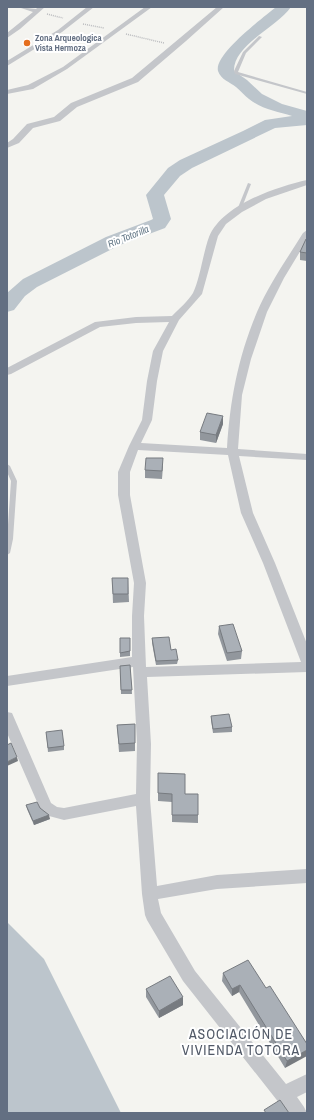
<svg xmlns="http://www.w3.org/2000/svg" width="314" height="1120" font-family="'Archivo Narrow',sans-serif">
  <rect width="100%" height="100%" fill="#f4f4f0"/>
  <polygon fill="#bcc5cc" points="7,922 44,959 121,1113 7,1113"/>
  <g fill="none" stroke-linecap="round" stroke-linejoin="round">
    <path fill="#bcc5cc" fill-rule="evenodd" d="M276 7H291C277 27 233 45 234 71L247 80 262 94 282 104 307 111V125L275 128 192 168 180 176 164 195 171 219 165 228 120 245 37 287 25 296 14 310 7 312V293L23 279 106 237 151 220 153 219 146 195 168 168 180 160 243 131 265 120 292 116C278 112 261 109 249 99 245 96 241 91 236 87 230 82 221 80 218 71 214 54 263 18 276 7Z"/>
    <g stroke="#bbbcbf" stroke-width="1.5" stroke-dasharray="1 1" stroke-linecap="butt">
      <polyline points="47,14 63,18"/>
      <polyline points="83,24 104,28"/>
      <polyline points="126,34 164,43"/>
    </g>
    <g fill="#c4c6ca" fill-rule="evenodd">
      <polygon points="259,36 262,37 246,53 238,72 307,92 307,94 235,74 234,71 243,52"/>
      <polygon points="248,183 251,184 241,210 238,211 237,210"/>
      <polygon points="7,464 10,466 17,481 13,539 10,553 7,555 7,539 11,481 7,472"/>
    </g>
    <g fill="#c4c6ca" fill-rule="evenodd">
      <polygon points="18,7 36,9 38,7 45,7 20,29 7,38 7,33 33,12"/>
      <polygon points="87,7 94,7 62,32 7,66 7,61 58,30"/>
      <polygon points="145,7 152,7 67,69 33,89 7,94 7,90 28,85 63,67"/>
      <polygon points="217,7 224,7 186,41 138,82 77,107 60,121 33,128 19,143 7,148 7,143 13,139 27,124 54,117 71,103 132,78"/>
      <path d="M307 180V185L266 199 242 212 226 224 218 236 202 294 179 320 163 351 157 381 152 420 141 443 227 448C230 400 238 357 257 312 269 284 287 259 303 233L307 230V240L284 278 267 312 251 359 242 395 238 449 307 454V460L239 456 253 513 275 563 307 644V672L147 677 151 744 150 799 157 886 217 875 307 869V883L217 889 158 899 161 913 195 971 286 1084 307 1074V1092L297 1097 304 1107 307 1113H287L183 981 147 920 145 915 142 894 136 806 64 820 49 816 41 811 7 733V712L12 713 51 803 57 807 64 808 136 794 137 744 133 667 7 686V676L132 657V616L134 583 118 495V472L129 446 142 420 147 381 153 351 169 322 136 323 100 327 11 374 7 375V368L95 322 136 317 172 316C179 309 188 301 193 293 200 279 203 253 209 237 222 205 276 187 307 180ZM138 450 228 455 241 513 263 563 301 662 146 667 144 616 146 583 130 495V472Z"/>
    </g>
  </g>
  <g fill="#92979d">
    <polygon points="307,239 307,261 300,260 300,252"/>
    <polygon points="223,416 223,424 216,443 200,440 200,432"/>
    <polygon points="163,466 162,479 145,478 145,470"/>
    <polygon points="112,578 128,578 129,602 113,603"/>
    <polygon points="219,626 242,651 241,659 227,661 218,634"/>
    <polygon points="120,638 130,638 130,656 120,657"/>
    <polygon points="152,638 171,650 178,660 177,664 156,665 152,643"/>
    <polygon points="130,665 132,694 121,694 120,666"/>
    <polygon points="211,716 232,727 232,732 213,733 211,720"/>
    <polygon points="135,724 135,751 119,752 117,725"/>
    <polygon points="46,732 64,746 64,750 48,752"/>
    <polygon points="158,773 185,794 198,815 198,823 172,822 172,802 158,801"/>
    <polygon points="26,805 40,808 50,819 34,825 27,809"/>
    <polygon points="223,973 266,988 307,1044 285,1068 239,992 232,996 222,981"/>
    <polygon points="146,989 183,1005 159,1018 146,997"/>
  </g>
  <g fill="#777b80">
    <polygon points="223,416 223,424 216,443 216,435"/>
    <polygon points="17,757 18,761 7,766 7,762"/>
    <polygon points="49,815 50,819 34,825 33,821"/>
    <polygon points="240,985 239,992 232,996 232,989"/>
    <polygon points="183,997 183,1005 159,1018 159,1011"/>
    <polygon points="307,1050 307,1056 285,1068 287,1061"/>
  </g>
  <g fill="#aab0b7" stroke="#777b80">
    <polygon points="306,239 307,239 307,253 300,252"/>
    <polygon points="207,413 223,416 216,435 200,432"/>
    <polygon points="146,458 163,458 162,471 145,470"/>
    <polygon points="112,578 128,578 128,594 113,594"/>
    <polygon points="233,624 242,651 227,653 219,626"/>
    <polygon points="169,637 171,650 176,649 178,660 156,661 152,638"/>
    <polygon points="120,638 130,638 130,651 120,653"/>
    <polygon points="130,665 132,690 121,690 120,666"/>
    <polygon points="229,714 232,727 213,729 211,716"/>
    <polygon points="135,724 135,743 119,744 117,725"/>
    <polygon points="62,730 64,746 48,748 46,732"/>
    <polygon points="11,743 17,757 7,762 7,745"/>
    <polygon points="158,773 185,774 185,794 198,794 198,815 172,815 172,794 158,793"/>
    <polygon points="37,802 40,808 49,815 33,821 26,805"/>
    <polygon points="248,960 266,988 270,986 307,1044 307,1050 287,1061 240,985 232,989 223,973"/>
    <polygon points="170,976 183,997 159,1011 146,989"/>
    <polygon points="280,1100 289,1113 266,1113 264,1110"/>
  </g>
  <circle fill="#e56f1f" stroke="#fff" stroke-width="1.5" cx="27" cy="43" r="4"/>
  <g text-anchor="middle" stroke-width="4" stroke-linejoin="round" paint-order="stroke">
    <g font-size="9" font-weight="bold" fill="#636f82" stroke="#fff" text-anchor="start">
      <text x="35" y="41">Zona Arqueologica<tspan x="35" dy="10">Vista Hermoza</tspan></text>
    </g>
    <g font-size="10" font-style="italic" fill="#637786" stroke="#fff">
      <text transform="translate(128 236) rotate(-22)" y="4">Rio Totorilla</text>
    </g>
    <g font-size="14" letter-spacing="1" fill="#515967" stroke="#fff">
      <text x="241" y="1039">ASOCIACIÓN DE<tspan x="241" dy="16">VIVIENDA TOTORA</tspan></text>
    </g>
  </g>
  <rect width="314" height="1120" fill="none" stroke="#636f82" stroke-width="16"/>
</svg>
